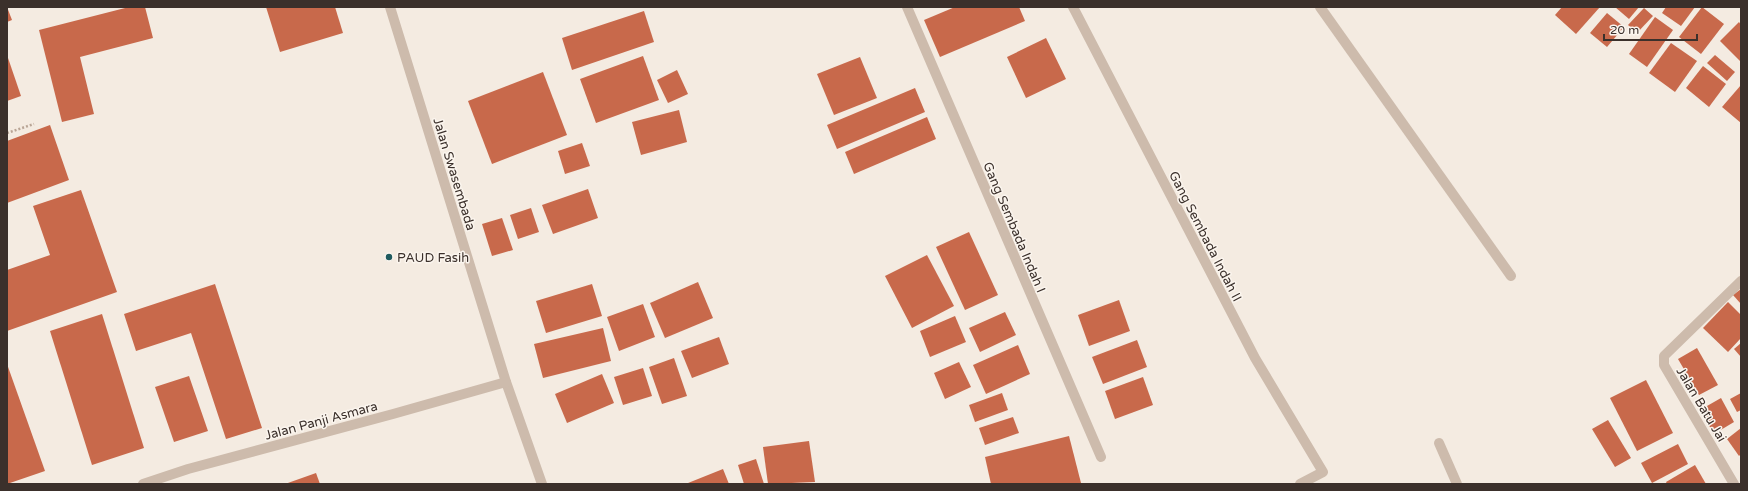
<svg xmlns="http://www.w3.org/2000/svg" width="1748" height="491" font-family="'Varela Round',sans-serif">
  <rect width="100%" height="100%" fill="#f4ebe1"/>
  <g fill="#c8694b">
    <polygon points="7,7 12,20 7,22"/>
    <polygon points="129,7 145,7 153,38 80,57 94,114 62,122 39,30"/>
    <polygon points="266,7 335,7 343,33 280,52"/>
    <polygon points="955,7 1019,7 1025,21 940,57 924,20"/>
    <polygon points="1562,7 1600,7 1576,34 1555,15"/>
    <polygon points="1615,7 1639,7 1629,19"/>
    <polygon points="1666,7 1695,7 1681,26 1662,13"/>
    <polygon points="1702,7 1724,24 1701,54 1679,37"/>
    <polygon points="1644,8 1653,16 1637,33 1628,25"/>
    <polygon points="644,11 654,42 572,70 562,38"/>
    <polygon points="1607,13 1624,27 1607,47 1590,33"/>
    <polygon points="1655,17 1673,30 1647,67 1629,54"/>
    <polygon points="1739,22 1741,25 1741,62 1720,41"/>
    <polygon points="1046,38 1066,79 1026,98 1007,57"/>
    <polygon points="1671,43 1697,61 1675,92 1649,73"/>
    <polygon points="7,55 21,96 7,101"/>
    <polygon points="1715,55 1735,72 1727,81 1707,63"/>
    <polygon points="643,56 659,100 596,123 580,79"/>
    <polygon points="860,57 877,98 834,115 817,74"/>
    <polygon points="1703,66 1726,84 1709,107 1686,88"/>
    <polygon points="677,70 688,94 668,103 657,80"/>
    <polygon points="543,72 567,135 492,164 468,101"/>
    <polygon points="1741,85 1741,123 1722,107"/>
    <polygon points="915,88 925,112 837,149 827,125"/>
    <polygon points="679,110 687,142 641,155 632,122"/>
    <polygon points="927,117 936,139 854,174 845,152"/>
    <polygon points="50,125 69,180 7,203 7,141"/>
    <polygon points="582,143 590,166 565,174 558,151"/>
    <polygon points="588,189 598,218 553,234 542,205"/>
    <polygon points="81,190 117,292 7,331 7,270 50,255 33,206"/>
    <polygon points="531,208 539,232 518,239 510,215"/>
    <polygon points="502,218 513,250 492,256 482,224"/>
    <polygon points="969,232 998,295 965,310 936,247"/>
    <polygon points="927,255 954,306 912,328 885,276"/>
    <polygon points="698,282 713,318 665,338 650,303"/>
    <polygon points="215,284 262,428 226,439 191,333 136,351 124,314"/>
    <polygon points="592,284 602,316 546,333 536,301"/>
    <polygon points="1741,289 1741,304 1733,295"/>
    <polygon points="1119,300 1130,331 1089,346 1078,315"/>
    <polygon points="1728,302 1741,315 1741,338 1728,352 1703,328"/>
    <polygon points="643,304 655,337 619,351 607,317"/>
    <polygon points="1005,312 1016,335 980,352 969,328"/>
    <polygon points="102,314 144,448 92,465 50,331"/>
    <polygon points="955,316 966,342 930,357 920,331"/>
    <polygon points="603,328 611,361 543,378 534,344"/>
    <polygon points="719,337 729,364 692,378 681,351"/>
    <polygon points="1137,340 1147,367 1103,384 1092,357"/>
    <polygon points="1741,343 1741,357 1734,349"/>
    <polygon points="1018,345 1030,374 986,394 973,365"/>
    <polygon points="1697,348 1718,385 1699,395 1678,359"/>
    <polygon points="674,358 687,396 662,404 649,367"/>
    <polygon points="959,362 971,387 945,399 934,373"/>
    <polygon points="7,364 45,471 7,484"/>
    <polygon points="643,368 652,396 623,405 614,377"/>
    <polygon points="602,374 614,403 567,423 555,394"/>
    <polygon points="189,376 208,431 174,442 155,387"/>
    <polygon points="1143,377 1153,405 1115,419 1105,391"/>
    <polygon points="1646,380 1673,433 1637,451 1610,398"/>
    <polygon points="1002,393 1008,410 975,422 969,405"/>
    <polygon points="1741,393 1741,410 1737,412 1730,399"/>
    <polygon points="1721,398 1734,422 1714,434 1700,410"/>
    <polygon points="1013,417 1019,433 985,445 979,428"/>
    <polygon points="1608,420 1631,458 1615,467 1592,429"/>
    <polygon points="1741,428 1741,454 1739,456 1727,439"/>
    <polygon points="1069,436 1081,483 991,484 985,457"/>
    <polygon points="809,441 815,482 768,484 763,447"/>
    <polygon points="1678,444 1688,464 1652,483 1641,463"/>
    <polygon points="756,459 764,484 744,484 738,465"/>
    <polygon points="1695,465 1706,484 1667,484 1666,482"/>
    <polygon points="723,469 729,484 689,484 688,483"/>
    <polygon points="316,473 320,484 285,484"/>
  </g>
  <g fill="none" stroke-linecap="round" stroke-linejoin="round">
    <polyline stroke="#b9a596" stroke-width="2.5" stroke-dasharray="2 2" stroke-linecap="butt" points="7,133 34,124"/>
    <g stroke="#cdbbac" stroke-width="10">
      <polyline points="390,7 506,382 542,484"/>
      <polyline points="907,7 1101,457"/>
      <polyline points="1073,7 1255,358 1323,472 1300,484"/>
      <polyline points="1320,7 1511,276"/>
      <polyline points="1439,443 1457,484"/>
      <polyline points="143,484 188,469 393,414 506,382"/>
      <polyline points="1734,484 1664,365 1664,356 1741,281"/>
    </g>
  </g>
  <circle fill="#1f5a5e" stroke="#fbf5ee" stroke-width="1.5" cx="389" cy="257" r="4"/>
  <g text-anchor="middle" stroke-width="3" stroke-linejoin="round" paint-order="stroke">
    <g font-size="13" fill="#3b302b" stroke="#fbf5ee">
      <text transform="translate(455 174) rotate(73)" y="5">Jalan Swasembada</text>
      <text transform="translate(1015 227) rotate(67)" y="5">Gang Sembada Indah I</text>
      <text transform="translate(1206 236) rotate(63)" y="5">Gang Sembada Indah II</text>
      <text transform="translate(1702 404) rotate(59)" y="5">Jalan Batu Jai</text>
      <text transform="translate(321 420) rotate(-15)" y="5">Jalan Panji Asmara</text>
    </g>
    <g font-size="13" fill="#3b302b" stroke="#fbf5ee" text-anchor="start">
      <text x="397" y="262">PAUD Fasih</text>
    </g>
  </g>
  <rect width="1748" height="491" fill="none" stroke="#3b302b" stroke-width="16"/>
  <path d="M1604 34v6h93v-6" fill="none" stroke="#3b302b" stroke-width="2"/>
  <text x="1610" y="34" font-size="12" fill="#3b302b" stroke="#fbf5ee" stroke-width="3" paint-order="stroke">20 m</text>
</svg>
